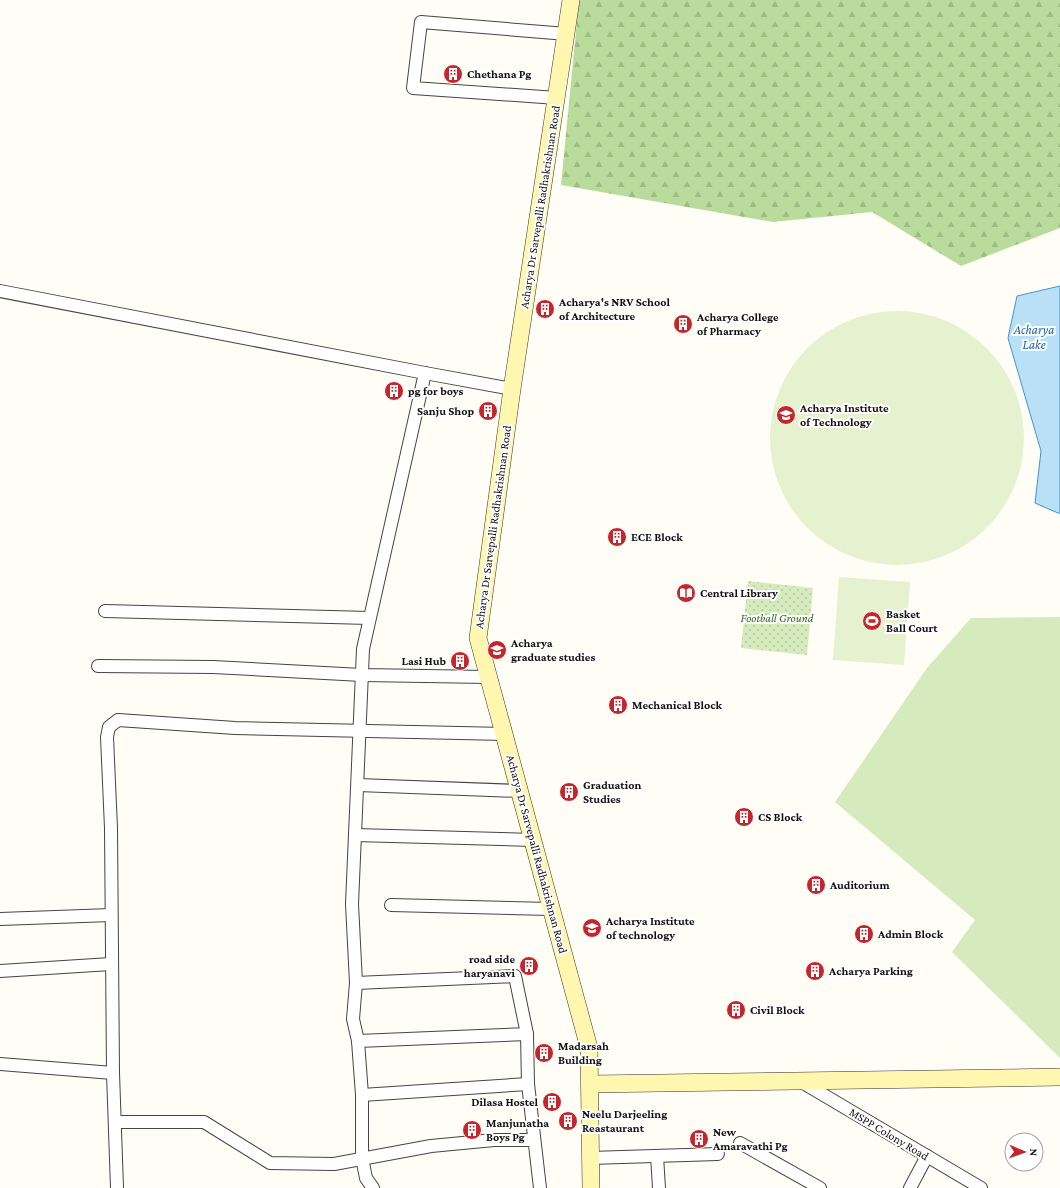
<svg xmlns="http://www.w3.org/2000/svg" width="1060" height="1188" font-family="'Crimson Pro',serif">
  <defs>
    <pattern id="forest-firs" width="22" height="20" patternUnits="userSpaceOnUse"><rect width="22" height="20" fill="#b9dc9c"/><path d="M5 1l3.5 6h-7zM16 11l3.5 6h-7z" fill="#9ebc85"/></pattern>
    <pattern id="park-dots" width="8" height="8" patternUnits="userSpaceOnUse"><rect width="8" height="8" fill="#d5ebbd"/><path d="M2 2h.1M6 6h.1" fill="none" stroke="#b6c8a1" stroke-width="1.8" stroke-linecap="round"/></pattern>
  </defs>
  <rect width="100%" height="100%" fill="#fffdf5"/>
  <polygon fill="#d5ebbd" points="1060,617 1060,1058 952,952 975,920 835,802 927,668 971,618"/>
  <polygon fill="url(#forest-firs)" points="579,0 1060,0 1060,228 961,266 872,212 773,222 561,185"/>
  <polygon fill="url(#park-dots)" points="748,581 813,588 807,655 741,648"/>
  <g fill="#e6f2cf">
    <circle cx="897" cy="438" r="127"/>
    <polygon points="839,577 910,582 904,665 833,660"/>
  </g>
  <polygon fill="#b9e0f7" stroke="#3f96cf" points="1060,286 1060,513 1058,513 1035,503 1041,451 1008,338 1017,296"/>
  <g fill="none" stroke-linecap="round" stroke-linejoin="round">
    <defs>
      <g id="street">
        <polyline points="557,98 413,88 421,22 567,34"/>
        <polyline points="0,291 425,373 512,389"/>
        <polyline points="105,611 369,618"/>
        <polyline points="98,666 213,667 362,675 488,677"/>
        <polyline points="358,785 520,791"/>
        <polyline points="355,835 533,840"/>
        <polyline points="391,905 551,909"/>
        <polyline points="0,919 111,915"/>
        <polyline points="0,971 111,964"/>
        <polyline points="356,983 353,1019 358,1041 362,1095 362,1158 366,1178 373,1188"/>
        <polyline points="527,1034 528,1084 540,1188"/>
        <polyline points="358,1041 527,1034 515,976 356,983 352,904 363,649 425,373"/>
        <polyline points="0,1064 113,1073"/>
        <polyline points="800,1081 981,1188"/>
        <polyline points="362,1095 528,1084"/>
        <polyline points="115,1122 204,1122 270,1163 334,1164 431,1146 494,1140 534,1140"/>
        <polyline points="740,1143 820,1188"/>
        <polyline points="657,1156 659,1188"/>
        <polyline points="590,1158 718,1154"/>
        <polyline points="117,1188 113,1073 111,828 107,737 109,727 118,720 235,728 505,734"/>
        <polyline points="910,1188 927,1156"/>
      </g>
      <g id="secondary">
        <polyline points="571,0 512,389 478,638 589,1048 591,1188"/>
        <polyline points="591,1084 1060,1077"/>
      </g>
    </defs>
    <use href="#street" stroke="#444" stroke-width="14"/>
    <use href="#secondary" stroke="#333" stroke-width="18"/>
    <use href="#street" stroke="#fff" stroke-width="12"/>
    <use href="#secondary" stroke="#fff6b0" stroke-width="17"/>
  </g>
  <defs>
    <symbol id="building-disc" viewBox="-11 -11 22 22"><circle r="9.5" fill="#c4262e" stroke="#fff"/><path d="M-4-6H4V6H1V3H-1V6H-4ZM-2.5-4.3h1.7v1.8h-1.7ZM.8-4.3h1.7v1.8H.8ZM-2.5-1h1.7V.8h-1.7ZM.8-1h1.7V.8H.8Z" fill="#fff"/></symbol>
    <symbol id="university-disc" viewBox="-11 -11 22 22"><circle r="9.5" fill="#c4262e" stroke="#fff"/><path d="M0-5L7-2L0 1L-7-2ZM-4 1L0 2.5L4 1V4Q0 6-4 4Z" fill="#fff"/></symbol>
    <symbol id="library-disc" viewBox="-11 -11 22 22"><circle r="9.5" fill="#c4262e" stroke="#fff"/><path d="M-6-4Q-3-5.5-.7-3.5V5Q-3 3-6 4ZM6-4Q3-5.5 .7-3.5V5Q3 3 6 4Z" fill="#fff"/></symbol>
    <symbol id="stadium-disc" viewBox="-11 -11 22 22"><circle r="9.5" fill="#c4262e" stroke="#fff"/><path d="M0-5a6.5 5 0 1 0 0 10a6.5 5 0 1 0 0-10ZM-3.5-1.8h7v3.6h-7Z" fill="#fff"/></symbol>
  </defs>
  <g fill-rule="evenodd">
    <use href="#building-disc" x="442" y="63" width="22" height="22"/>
    <use href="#building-disc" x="534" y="298" width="22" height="22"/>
    <use href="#building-disc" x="672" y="313" width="22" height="22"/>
    <use href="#building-disc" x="383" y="380" width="22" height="22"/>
    <use href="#building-disc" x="477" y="400" width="22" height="22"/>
    <use href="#university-disc" x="775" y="404" width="22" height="22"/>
    <use href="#building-disc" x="606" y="526" width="22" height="22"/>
    <use href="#library-disc" x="675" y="582" width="22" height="22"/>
    <use href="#stadium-disc" x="861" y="610" width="22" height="22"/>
    <use href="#university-disc" x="486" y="639" width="22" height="22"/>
    <use href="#building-disc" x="449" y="650" width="22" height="22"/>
    <use href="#building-disc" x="607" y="694" width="22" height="22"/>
    <use href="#building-disc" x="558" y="781" width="22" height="22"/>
    <use href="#building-disc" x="733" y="806" width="22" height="22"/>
    <use href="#building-disc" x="805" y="874" width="22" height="22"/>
    <use href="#university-disc" x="581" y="917" width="22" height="22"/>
    <use href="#building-disc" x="853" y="923" width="22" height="22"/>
    <use href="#building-disc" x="518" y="955" width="22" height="22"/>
    <use href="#building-disc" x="804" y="960" width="22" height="22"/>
    <use href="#building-disc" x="725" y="999" width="22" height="22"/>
    <use href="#building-disc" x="533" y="1042" width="22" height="22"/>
    <use href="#building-disc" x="541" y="1091" width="22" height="22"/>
    <use href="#building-disc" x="557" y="1110" width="22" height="22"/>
    <use href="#building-disc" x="461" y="1119" width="22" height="22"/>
    <use href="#building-disc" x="688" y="1128" width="22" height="22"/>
  </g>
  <g text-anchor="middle" stroke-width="4" stroke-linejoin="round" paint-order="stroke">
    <g font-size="12" font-weight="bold" fill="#111" stroke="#fff" text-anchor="start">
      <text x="467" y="78">Chethana Pg</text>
      <text x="559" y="306">Acharya's NRV School<tspan x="559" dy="14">of Architecture</tspan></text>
      <text x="697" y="321">Acharya College<tspan x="697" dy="14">of Pharmacy</tspan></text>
      <text x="408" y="395">pg for boys</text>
      <text x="800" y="412">Acharya Institute<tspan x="800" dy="14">of Technology</tspan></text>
      <text x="474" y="415" text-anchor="end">Sanju Shop</text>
      <text x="631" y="541">ECE Block</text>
      <text x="700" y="597">Central Library</text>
      <text x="886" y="618">Basket<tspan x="886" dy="14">Ball Court</tspan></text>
      <text x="511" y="647">Acharya<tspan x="511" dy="14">graduate studies</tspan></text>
      <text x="446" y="665" text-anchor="end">Lasi Hub</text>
      <text x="632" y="709">Mechanical Block</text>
      <text x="583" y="789">Graduation<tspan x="583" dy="14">Studies</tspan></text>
      <text x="758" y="821">CS Block</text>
      <text x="830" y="889">Auditorium</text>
      <text x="606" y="925">Acharya Institute<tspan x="606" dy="14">of technology</tspan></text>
      <text x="878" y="938">Admin Block</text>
      <text x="515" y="963" text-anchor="end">road side<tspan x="515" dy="14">haryanavi</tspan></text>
      <text x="829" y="975">Acharya Parking</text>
      <text x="750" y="1014">Civil Block</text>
      <text x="558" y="1050">Madarsah<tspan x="558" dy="14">Building</tspan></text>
      <text x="538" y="1106" text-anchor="end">Dilasa Hostel</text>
      <text x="582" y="1118">Neelu Darjeeling<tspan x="582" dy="14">Reastaurant</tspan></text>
      <text x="486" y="1127">Manjunatha<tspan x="486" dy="14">Boys Pg</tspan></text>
      <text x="713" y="1136">New<tspan x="713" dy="14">Amaravathi Pg</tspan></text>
    </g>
    <g font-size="12" fill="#111" stroke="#fff">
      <text transform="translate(540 207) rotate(-81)" y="4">Acharya Dr Sarvepalli Radhakrishnan Road</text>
      <text transform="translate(493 527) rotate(-82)" y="4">Acharya Dr Sarvepalli Radhakrishnan Road</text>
      <text transform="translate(537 854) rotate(75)" y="4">Acharya Dr Sarvepalli Radhakrishnan Road</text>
      <text transform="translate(889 1134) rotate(31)" y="4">MSPP Colony Road</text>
    </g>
    <g font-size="12" font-style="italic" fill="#2f6b1f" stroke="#fff">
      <text x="777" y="622">Football Ground</text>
    </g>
    <g font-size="13" font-style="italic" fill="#1768a6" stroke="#fff">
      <text x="1034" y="334">Acharya<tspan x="1034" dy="15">Lake</tspan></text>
    </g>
  </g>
  <g transform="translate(1024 1152) rotate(92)"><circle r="19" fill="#ffffff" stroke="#a0a0a0"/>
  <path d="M0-3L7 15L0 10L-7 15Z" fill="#c4262e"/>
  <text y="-6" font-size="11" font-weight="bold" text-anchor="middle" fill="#111111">N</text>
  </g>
</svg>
